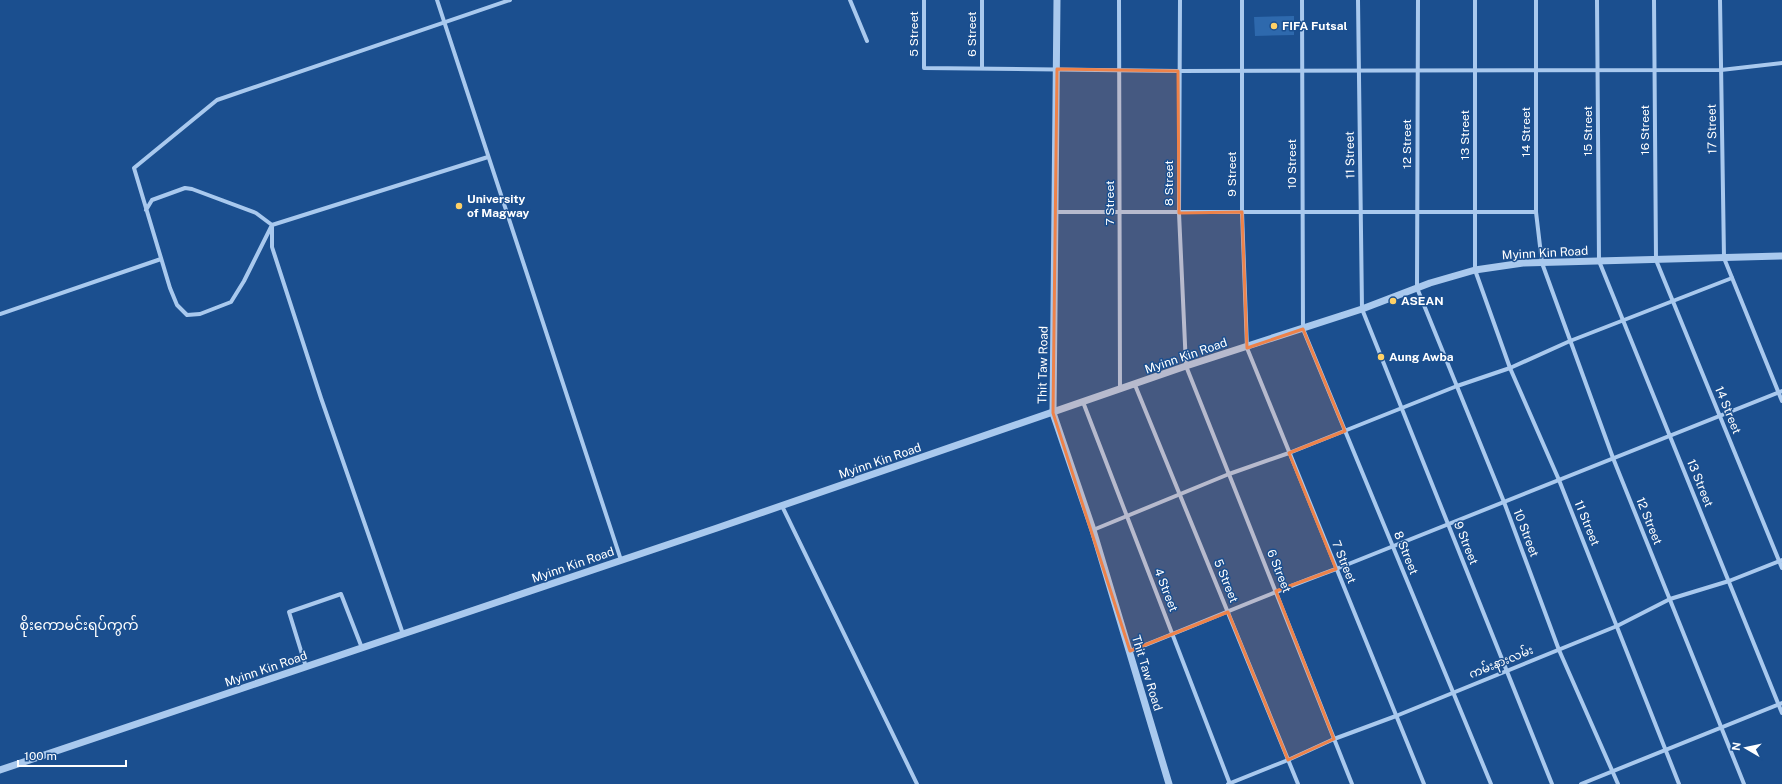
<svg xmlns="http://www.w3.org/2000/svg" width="1782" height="784" font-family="'Public Sans','Noto Sans Myanmar',sans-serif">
  <rect width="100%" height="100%" fill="#1b4f8f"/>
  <polygon fill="#2e69ad" points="1294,16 1294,35 1255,36 1254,17"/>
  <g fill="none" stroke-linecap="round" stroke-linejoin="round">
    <g stroke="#a9c9ee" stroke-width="4">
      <polyline points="437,0 621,560"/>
      <polyline points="850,0 867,41"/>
      <polyline points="924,0 924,68 1178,71 1721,70 1782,63"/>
      <polyline points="1119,0 1120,390"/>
      <polyline points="1180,0 1179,213 1186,366 1352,784"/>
      <polyline points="1242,0 1242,212 1247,348 1424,784"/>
      <polyline points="1302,0 1303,329 1491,784"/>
      <polyline points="1358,0 1362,309 1552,784"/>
      <polyline points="1418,0 1417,288 1504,502 1559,650 1618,784"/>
      <polyline points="1475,0 1475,270 1510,368 1559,480 1679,784"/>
      <polyline points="1536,0 1536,212 1542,263 1613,458 1744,784"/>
      <polyline points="1597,0 1599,261 1782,713"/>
      <polyline points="1654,0 1656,260 1782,568"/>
      <polyline points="1720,0 1724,258 1782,401"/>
      <polyline points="982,68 982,0"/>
      <polyline points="146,210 152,200 185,188 192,189 256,213 272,225 244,281 231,302 200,314 187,315 177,305 170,288 134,168 217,100 510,0"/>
      <polyline points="1056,212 1536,212"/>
      <polyline points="0,314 161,259"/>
      <polyline points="1132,386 1135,385 1298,784"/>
      <polyline points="1083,402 1230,784"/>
      <polyline points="782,506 917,784"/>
      <polyline points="1093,530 1229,474 1289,453 1457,386 1510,368 1570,341 1732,278"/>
      <polyline points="403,634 321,398 272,247 272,225 488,157"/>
      <path d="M1130 651C1199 624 1267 594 1336 569L1782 391"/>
      <polyline points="306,667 289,612 341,594 362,648"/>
      <polyline points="1228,784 1288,760 1334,739 1396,716 1617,626 1670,599 1729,581 1782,560"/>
      <polyline points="1581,784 1782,703"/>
    </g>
    <g stroke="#a9c9ee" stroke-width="7">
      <polyline points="1057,0 1053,413 1093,530 1169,784"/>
      <polyline points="0,770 717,528 1186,366 1362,309 1430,283 1475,270 1523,263 1782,256"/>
    </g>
  </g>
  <path fill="#ee8249" fill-opacity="0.2" stroke="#ee8249" stroke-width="3" stroke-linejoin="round" d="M1057 69 1178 71 1179 213 1242 212 1247 348 1303 329 1345 431 1289 453 1336 569 1276 591 1334 739 1288 760 1228 612 1130 651 1053 413Z"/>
  <g fill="#ffd166" stroke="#1b4f8f" stroke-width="1.5">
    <circle cx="1274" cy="26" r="4"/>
    <circle cx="459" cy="206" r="4"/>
    <circle cx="1393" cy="301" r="4"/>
    <circle cx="1381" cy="357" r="4"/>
  </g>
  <g text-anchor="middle" stroke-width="3" stroke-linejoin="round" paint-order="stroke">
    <g font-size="12" font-weight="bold" fill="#fff" stroke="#1b4f8f" text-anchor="start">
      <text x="1282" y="30">FIFA Futsal</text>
      <text x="467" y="203">University<tspan x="467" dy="14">of Magway</tspan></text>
      <text x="1401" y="305">ASEAN</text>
      <text x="1389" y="361">Aung Awba</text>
    </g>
    <g font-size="12" fill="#fff" stroke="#1b4f8f">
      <text transform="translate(914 34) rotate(-90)" y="4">5 Street</text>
      <text transform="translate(972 34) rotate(-90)" y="4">6 Street</text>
      <text transform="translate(1712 129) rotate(-91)" y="4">17 Street</text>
      <text transform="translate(1645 130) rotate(-90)" y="4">16 Street</text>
      <text transform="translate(1588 131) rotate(-90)" y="4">15 Street</text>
      <text transform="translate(1526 132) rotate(-90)" y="4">14 Street</text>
      <text transform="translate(1465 135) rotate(-90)" y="4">13 Street</text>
      <text transform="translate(1407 144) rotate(-90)" y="4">12 Street</text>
      <text transform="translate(1350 155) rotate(-91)" y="4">11 Street</text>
      <text transform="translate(1292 164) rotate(-90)" y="4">10 Street</text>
      <text transform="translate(1232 174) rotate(-90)" y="4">9 Street</text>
      <text transform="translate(1169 183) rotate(-90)" y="4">8 Street</text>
      <text transform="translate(1110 203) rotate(-90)" y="4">7 Street</text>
      <text transform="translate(1545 253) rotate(-3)" y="4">Myinn Kin Road</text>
      <text transform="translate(1186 356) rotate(-19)" y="4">Myinn Kin Road</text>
      <text transform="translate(1043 365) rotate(-89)" y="4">Thit Taw Road</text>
      <text transform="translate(1728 410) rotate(68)" y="4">14 Street</text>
      <text transform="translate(880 461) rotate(-19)" y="4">Myinn Kin Road</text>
      <text transform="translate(1700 483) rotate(68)" y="4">13 Street</text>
      <text transform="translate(1649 521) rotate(68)" y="4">12 Street</text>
      <text transform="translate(1587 523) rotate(68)" y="4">11 Street</text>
      <text transform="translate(1526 533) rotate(69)" y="4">10 Street</text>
      <text transform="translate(1466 543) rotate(68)" y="4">9 Street</text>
      <text transform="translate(1406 553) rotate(68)" y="4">8 Street</text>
      <text transform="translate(1344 562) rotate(68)" y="4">7 Street</text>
      <text transform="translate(573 565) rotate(-19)" y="4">Myinn Kin Road</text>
      <text transform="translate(1279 571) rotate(68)" y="4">6 Street</text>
      <text transform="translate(1226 581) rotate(68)" y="4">5 Street</text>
      <text transform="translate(1166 590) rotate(69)" y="4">4 Street</text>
      <text transform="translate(1501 662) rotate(-22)" y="4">ကမ်းနားလမ်း</text>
      <text transform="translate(266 669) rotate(-19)" y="4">Myinn Kin Road</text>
      <text transform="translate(1147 673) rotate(73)" y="4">Thit Taw Road</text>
    </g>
    <g font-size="14" fill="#fff" stroke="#1b4f8f">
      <text x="79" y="630">စိုးကောမင်းရပ်ကွက်</text>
    </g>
  </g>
  <g transform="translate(1746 748) rotate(279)" stroke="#1b4f8f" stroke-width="3" paint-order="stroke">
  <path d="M0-3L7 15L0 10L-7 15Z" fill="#ffffff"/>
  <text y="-6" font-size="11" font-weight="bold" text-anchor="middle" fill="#ffffff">N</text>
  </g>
  <path d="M18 760v6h108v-6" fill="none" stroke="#ffffff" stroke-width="2"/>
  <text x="24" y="760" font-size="12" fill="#ffffff" stroke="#1b4f8f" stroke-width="3" paint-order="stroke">100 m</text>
</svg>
